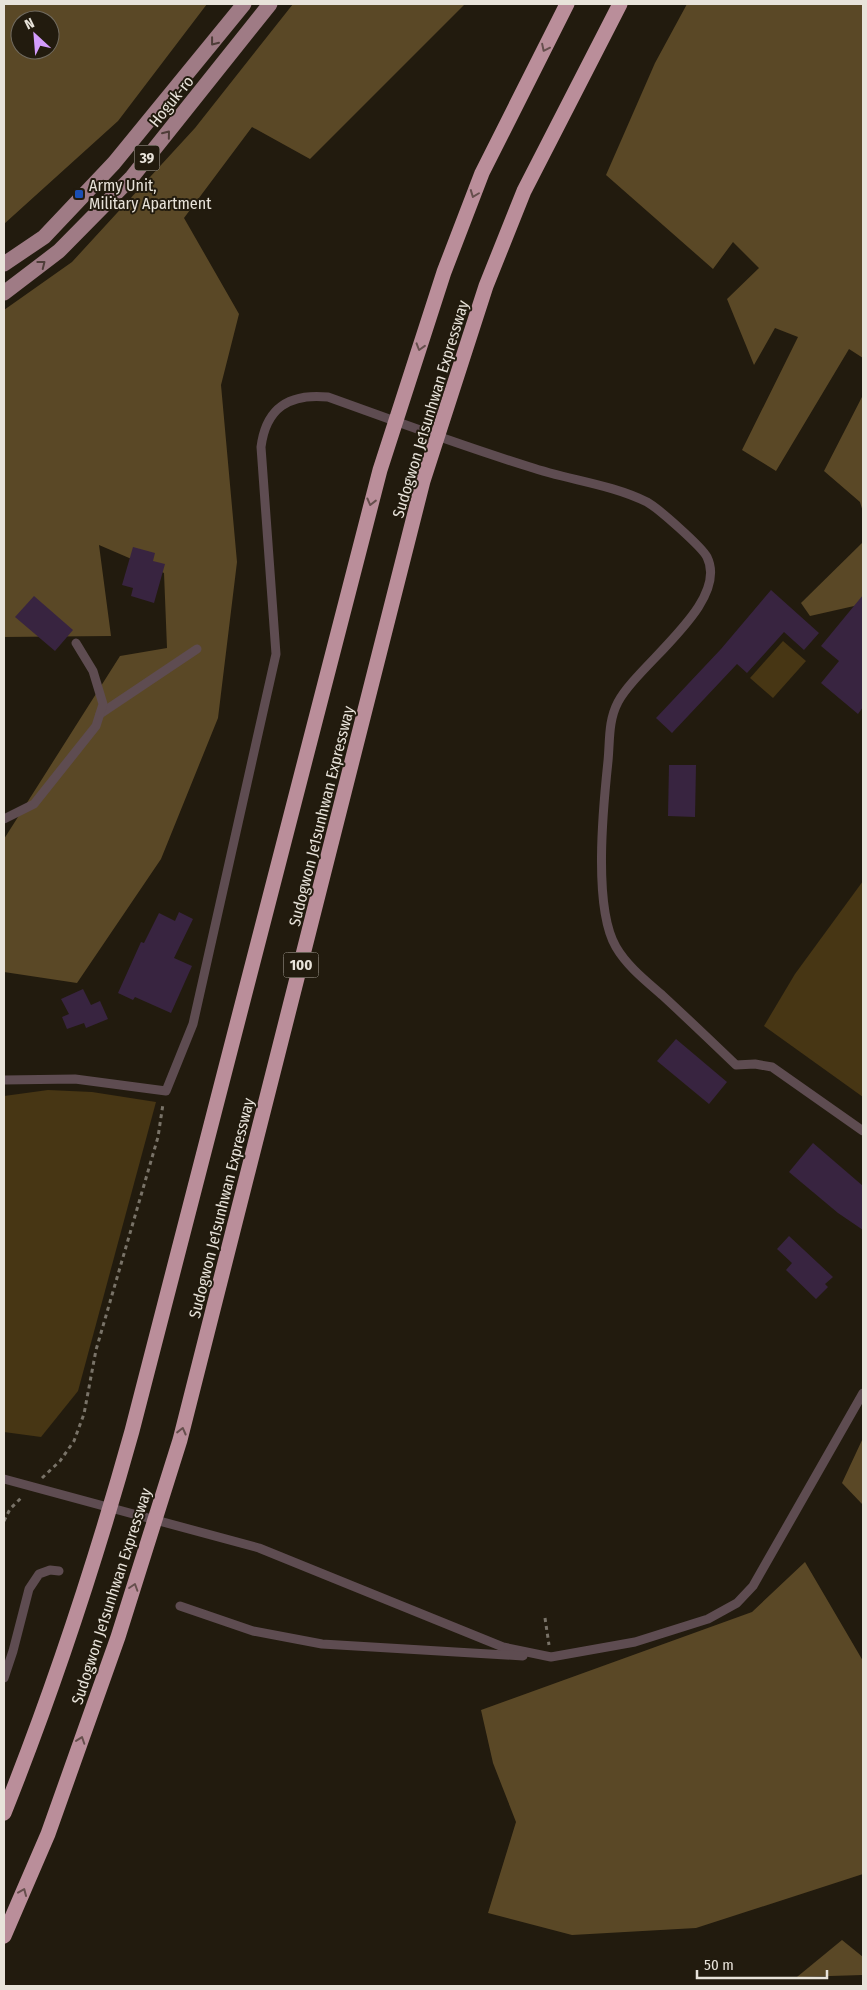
<svg xmlns="http://www.w3.org/2000/svg" width="867" height="1990" font-family="'Fira Sans Condensed',sans-serif">
  <rect width="100%" height="100%" fill="#221b0e"/>
  <g fill="#473614">
    <polygon points="783,641 806,661 773,698 750,678"/>
    <polygon points="863,881 863,1097 764,1026 795,974"/>
    <polygon points="48,1090 92,1092 156,1102 78,1391 41,1437 4,1432 4,1096"/>
  </g>
  <g fill="#5a4826" fill-rule="evenodd">
    <path d="M4 4H207L118 121 4 224ZM20 20H50V50H20Z"/>
    <polygon points="293,4 465,4 310,159 252,127 184,218 239,314 221,385 237,562 218,718 161,859 77,983 4,972 4,839 120,656 167,648 164,573 99,545 111,636 4,637 4,310 72,262 195,128"/>
    <polygon points="687,4 863,4 863,358 849,349 776,471 742,450 798,337 775,328 754,365 727,299 759,268 733,242 713,269 606,175 655,63"/>
    <polygon points="863,395 863,512 860,502 824,471"/>
    <polygon points="863,542 863,604 810,616 801,603"/>
    <polygon points="863,1438 863,1505 842,1483"/>
    <polygon points="805,1562 863,1661 863,1874 696,1928 572,1935 488,1913 516,1822 493,1763 481,1710 752,1612"/>
    <polygon points="842,1940 863,1957 863,1975 797,1977"/>
  </g>
  <g fill="#382440">
    <polygon points="133,547 155,553 153,561 165,564 154,603 131,596 133,588 122,585"/>
    <polygon points="771,590 819,633 804,650 784,632 747,673 737,664 672,733 656,718 721,649"/>
    <polygon points="863,595 863,707 858,714 821,683 839,661 821,646"/>
    <polygon points="34,596 73,630 55,651 15,617"/>
    <polygon points="669,765 696,765 695,817 668,816"/>
    <polygon points="179,912 193,919 174,958 192,966 171,1013 135,997 133,1000 118,993 141,942 144,943 159,913 175,921"/>
    <polygon points="83,989 91,1005 100,1001 108,1019 86,1028 84,1023 67,1029 62,1017 69,1014 61,999"/>
    <polygon points="676,1039 727,1082 709,1104 657,1061"/>
    <polygon points="813,1143 863,1186 863,1230 838,1213 789,1172"/>
    <polygon points="789,1236 833,1277 825,1284 828,1287 816,1299 786,1270 792,1263 777,1249"/>
  </g>
  <g fill="none" stroke-linecap="round" stroke-linejoin="round">
    <g stroke="#797368" stroke-width="3" stroke-dasharray="4 4" stroke-linecap="butt">
      <polyline points="42,1478 60,1461 74,1441 84,1414 96,1350 158,1137 163,1104"/>
      <polyline points="4,1521 10,1509 23,1496"/>
      <polyline points="545,1618 549,1645"/>
    </g>
    <g stroke="#5e4c51" stroke-width="9">
      <polyline points="100,714 197,649"/>
      <polyline points="4,819 34,804 96,726 103,704 93,671 76,643"/>
      <path d="M4 1080 75 1079 166 1091 193 1024 276 654 261 447C266 408 289 393 328 397 395 421 462 446 530 467 568 480 611 484 647 502 658 508 702 547 707 557 730 603 638 664 618 702 608 721 610 741 608 761 603 808 593 908 616 947 627 966 646 981 662 995 687 1018 711 1041 736 1065L755 1064 772 1067 863 1131"/>
      <polyline points="4,1479 259,1548 503,1647 551,1657 635,1642 708,1619 737,1603 753,1586 863,1393"/>
      <polyline points="180,1606 253,1631 322,1644 523,1656"/>
      <polyline points="4,1678 13,1651 29,1589 39,1574 50,1570 59,1571"/>
    </g>
    <g stroke="#9f7b85" stroke-width="15">
      <polyline points="4,264 44,237 114,163 244,4"/>
      <polyline points="4,293 59,251 132,177 270,4"/>
    </g>
    <g stroke="#ba8e9a" stroke-width="15">
      <path d="M4 1813C54 1688 96 1560 132 1431L380 470 444 272 482 173 567 4"/>
      <polyline points="4,1936 48,1834 118,1637 180,1440 423,481 486,286 524,191 620,4"/>
    </g>
  </g>
  <defs><path id="oneway-chevron" d="M-2-3.5L2.5 0L-2 3.5" fill="none" stroke-width="1.6" stroke-linecap="round" stroke-linejoin="round" transform="scale(1.25)"/></defs>
  <g stroke="#4e3d38">
    <use href="#oneway-chevron" transform="translate(214 42) rotate(128)"/>
    <use href="#oneway-chevron" transform="translate(167 134) rotate(-51)"/>
    <use href="#oneway-chevron" transform="translate(42 264) rotate(-38)"/>
  </g>
  <g stroke="#664f4d">
    <use href="#oneway-chevron" transform="translate(545 48) rotate(116)"/>
    <use href="#oneway-chevron" transform="translate(474 194) rotate(111)"/>
    <use href="#oneway-chevron" transform="translate(420 347) rotate(107)"/>
    <use href="#oneway-chevron" transform="translate(371 502) rotate(104)"/>
    <use href="#oneway-chevron" transform="translate(182 1431) rotate(-76)"/>
    <use href="#oneway-chevron" transform="translate(134 1587) rotate(-72)"/>
    <use href="#oneway-chevron" transform="translate(81 1740) rotate(-71)"/>
    <use href="#oneway-chevron" transform="translate(23 1892) rotate(-67)"/>
  </g>
  <rect fill="#1a4fb4" stroke="#221b0e" stroke-width="2" x="74" y="189" width="10" height="10" rx="2.5"/>
  <g text-anchor="middle" stroke-width="4" stroke-linejoin="round" paint-order="stroke">
    <g fill="#221b0e" stroke="#ada79d" stroke-width="1">
      <rect x="134.5" y="145.5" width="25" height="25" rx="4"/>
      <rect x="283.5" y="952.5" width="35" height="25" rx="4"/>
    </g>
    <g font-size="15" font-weight="bold" fill="#e8e3da">
      <text x="147" y="163">39</text>
      <text x="301" y="970">100</text>
    </g>
    <g font-size="16" fill="#e8e3da" stroke="#221b0e">
      <text transform="translate(171 101) rotate(-51)" y="6">Hoguk-ro</text>
      <text transform="translate(430 409) rotate(-73)" y="6">Sudogwon Je1sunhwan Expressway</text>
      <text transform="translate(321 816) rotate(-76)" y="6">Sudogwon Je1sunhwan Expressway</text>
      <text transform="translate(221 1208) rotate(-76)" y="6">Sudogwon Je1sunhwan Expressway</text>
      <text transform="translate(111 1596) rotate(-72)" y="6">Sudogwon Je1sunhwan Expressway</text>
    </g>
    <g font-size="16" fill="#e8e3da" stroke="#221b0e" text-anchor="start">
      <text x="89" y="191">Army Unit,<tspan x="89" dy="18">Military Apartment</tspan></text>
    </g>
  </g>
  <rect width="867" height="1990" fill="none" stroke="#e8e3da" stroke-width="10"/>
  <g transform="translate(35 35) rotate(334)"><circle r="24" fill="#221b0e" stroke="#716b60"/>
  <path d="M0-4L9 19L0 12L-9 19Z" fill="#d39cfd"/>
  <text y="-8" font-size="14" font-weight="bold" text-anchor="middle" fill="#e8e3da">N</text>
  </g>
  <path d="M697 1970v8h130v-8" fill="none" stroke="#e8e3da" stroke-width="2.5"/>
  <text x="704" y="1970" font-size="15" fill="#e8e3da" stroke="#221b0e" stroke-width="4" paint-order="stroke">50 m</text>
</svg>
